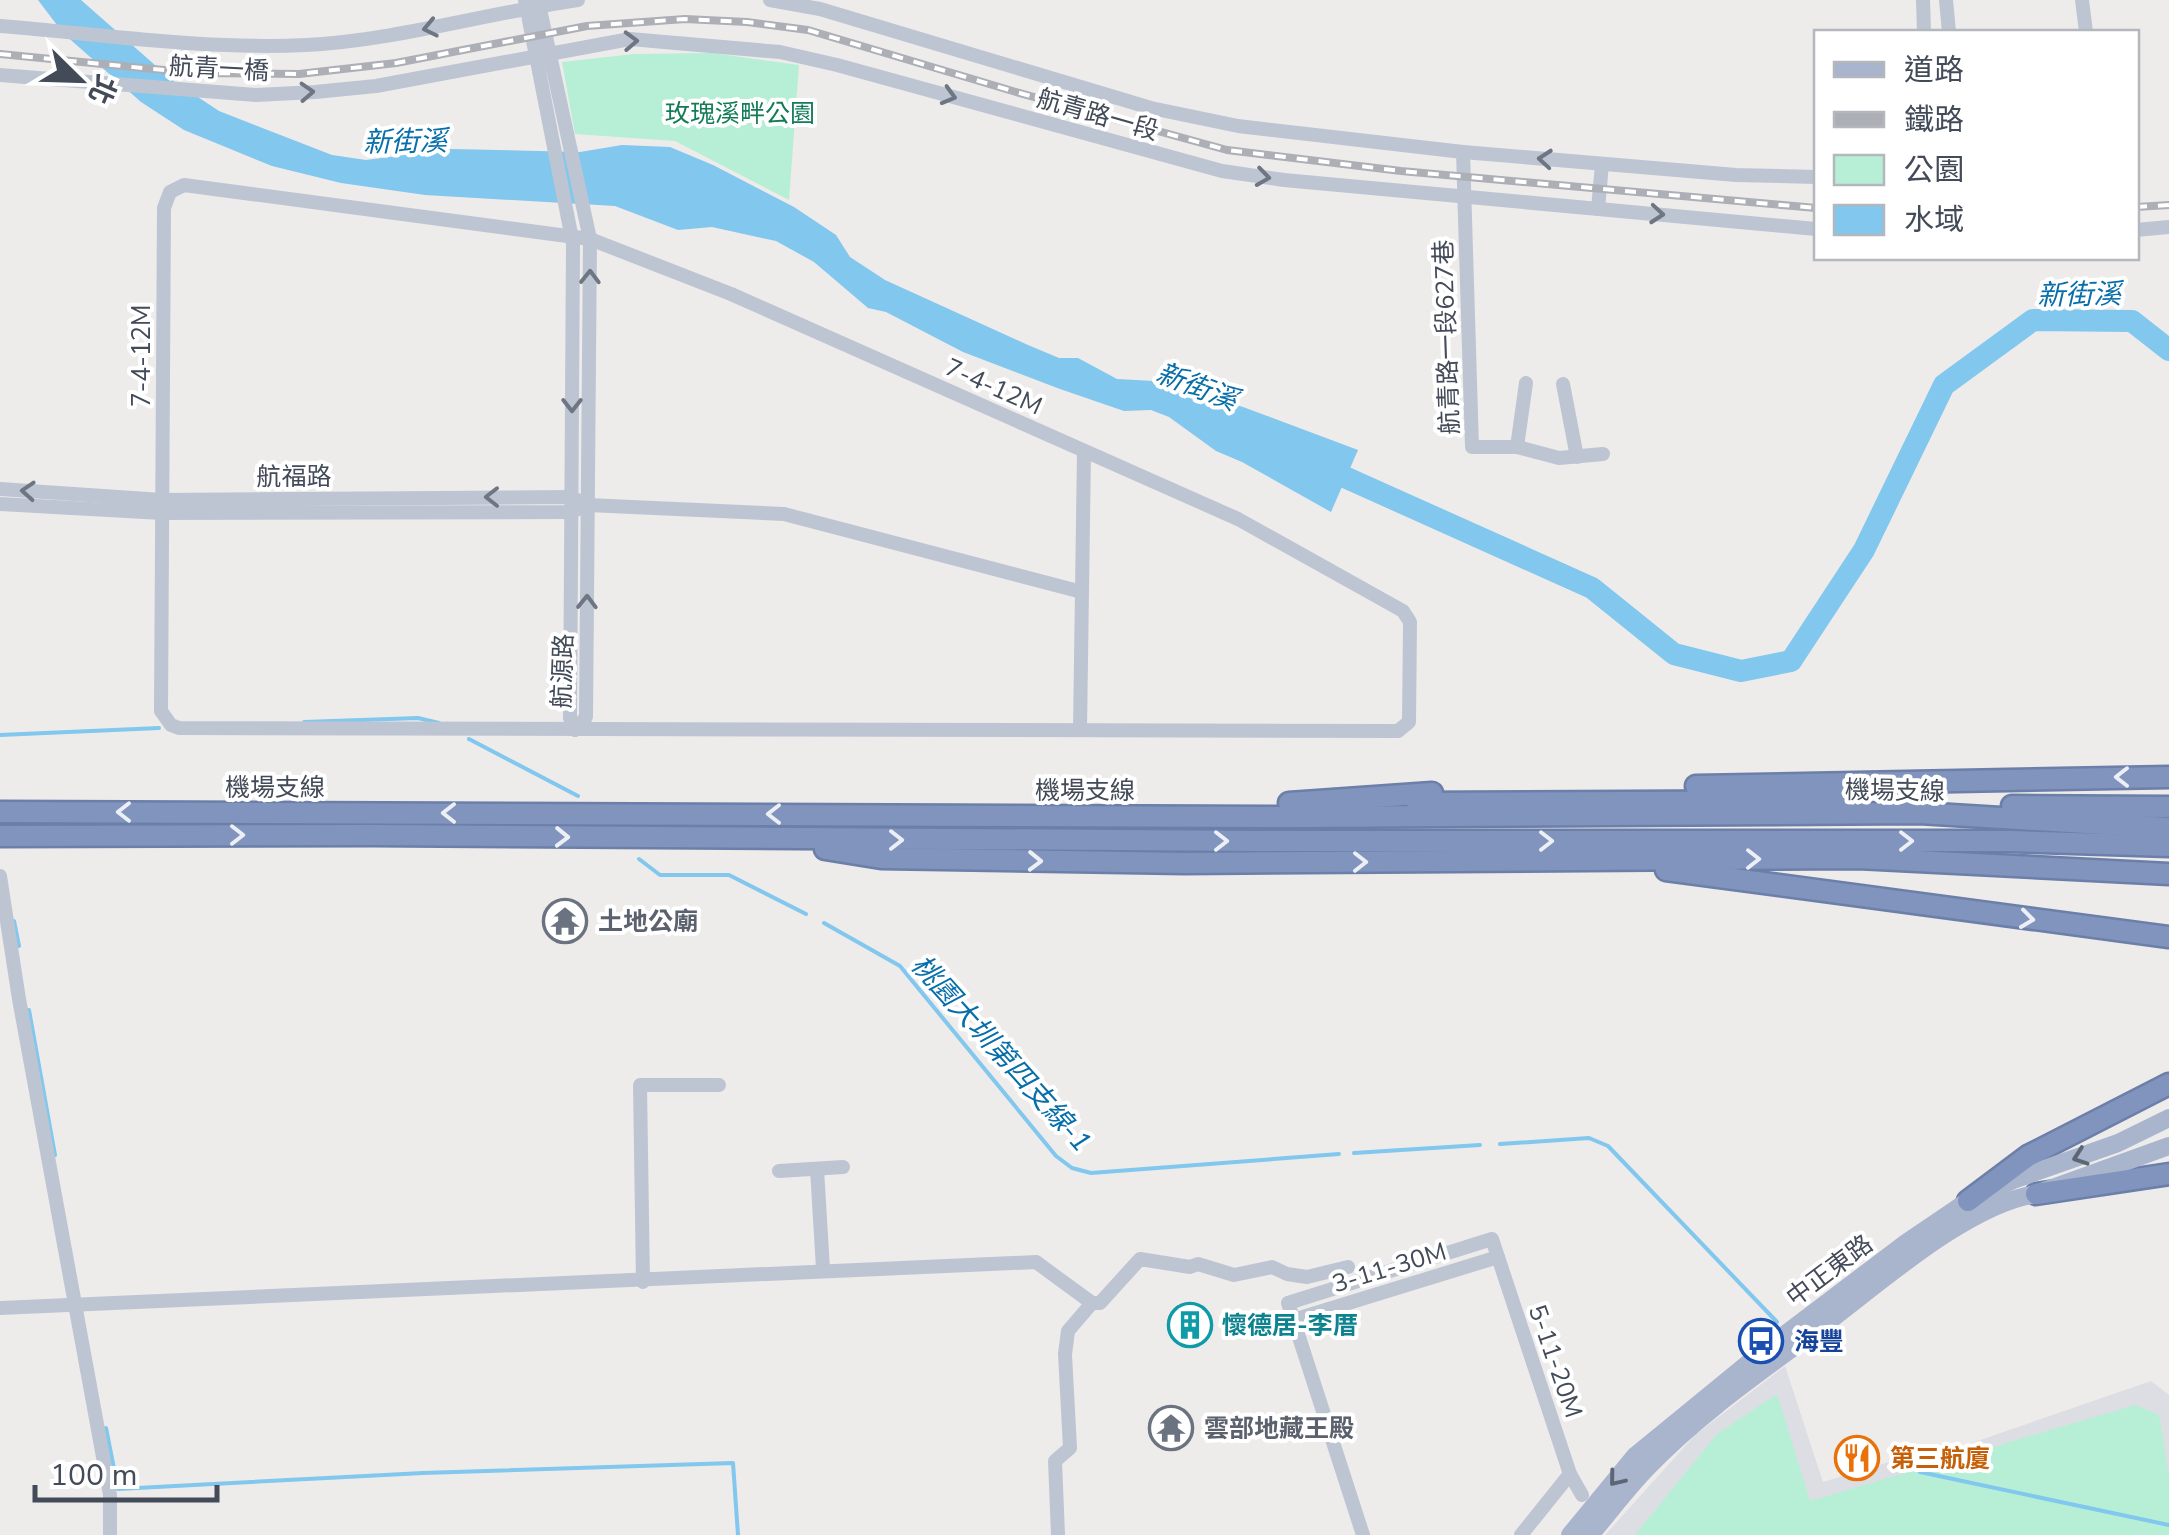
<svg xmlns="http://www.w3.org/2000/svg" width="2169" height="1535" font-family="'Nunito Sans','Noto Sans TC',sans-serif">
  <rect width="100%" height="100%" fill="#eeebeb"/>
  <polygon fill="#dddee4" points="1785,1366 1823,1482 1889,1462 1899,1468 2151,1381 2169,1395 2169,1535 1605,1535 1695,1435"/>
  <g fill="#b6efd5">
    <polygon points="712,53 799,65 789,200 675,141 575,134 562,62 634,54"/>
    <polygon points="1777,1394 1810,1501 2135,1405 2159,1415 2169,1476 2169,1535 1635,1535 1717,1434"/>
  </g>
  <polygon fill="#81c7ee" points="38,0 81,0 172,80 219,111 332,155 366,160 451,149 580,152 622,145 670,147 713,165 794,207 836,235 850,257 885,280 1028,345 1059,358 1078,358 1117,379 1154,381 1243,407 1358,450 1331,512 1242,462 1216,451 1169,417 1151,410 1124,411 1060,389 963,352 886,312 868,308 814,262 776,241 712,227 678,230 615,206 425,195 341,183 272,166 184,130 141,102 63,33"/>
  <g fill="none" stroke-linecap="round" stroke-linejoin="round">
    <g stroke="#81c7ee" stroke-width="4">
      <polyline points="304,722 418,718 439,723"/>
      <polyline points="0,735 159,728"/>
      <polyline points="469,739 578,796"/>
      <polyline points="639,859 660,875 729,875 806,914"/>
      <polyline points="14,921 19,946"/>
      <polyline points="824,923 900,966 1056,1156 1072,1168 1091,1173 1339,1154"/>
      <polyline points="29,1010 55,1155"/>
      <polyline points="1500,1144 1589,1138 1608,1146 1777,1322"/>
      <polyline points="1354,1153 1480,1145"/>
      <polyline points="106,1428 118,1489 423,1473 733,1463 738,1535"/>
      <polyline points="1920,1472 2169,1525"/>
    </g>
    <polyline stroke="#81c7ee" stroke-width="22" points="1320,466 1592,588 1674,654 1741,671 1791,661 1864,550 1944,385 2033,320 2132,321 2169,350"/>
    <defs>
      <g id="highway">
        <polyline points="1696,786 2169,777"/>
        <polyline points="1289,803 1432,793"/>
        <polyline points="1417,803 1838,801"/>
        <polyline points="2012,806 2169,807"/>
        <polyline points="0,812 1296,817 1919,813 2169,828"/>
        <polyline points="0,836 372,835 1256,841 2010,841 2169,846"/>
        <polyline points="825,849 881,858 1185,863 1858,858 2169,874"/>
        <polyline points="1666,870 2169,937"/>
        <polyline points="2036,1194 2169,1174"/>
        <polyline points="1968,1201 2028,1156 2169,1084"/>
      </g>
    </defs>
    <use href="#highway" stroke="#6b7fa9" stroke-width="25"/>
    <g stroke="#bdc5d2" stroke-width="14">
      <polyline points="525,0 573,244 570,718 575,730 586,717 590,239 538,0"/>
      <polyline points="770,0 820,9 1151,108 1238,126 1463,152 1736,175 1816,177"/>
      <polyline points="1923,0 1924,32"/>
      <polyline points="1946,0 1949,32"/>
      <polyline points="2082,0 2086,32"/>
      <path d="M0 26C101 34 205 50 306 45 398 40 487 13 578 0"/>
      <polyline points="0,75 256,95 315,92 376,86 630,39 780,52 837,65 1222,171 1284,180 1816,229"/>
      <polyline points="1463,152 1472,447 1517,447 1559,458 1603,454"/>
      <polygon points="184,185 590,239 731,294 1238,519 1403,611 1410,622 1409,722 1398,731 179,728 171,725 161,711 164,208 170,192"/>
      <polyline points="1598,209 1602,164"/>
      <polyline points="2136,230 2169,227"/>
      <polyline points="1563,384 1577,457"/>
      <polyline points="1517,447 1526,383"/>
      <polyline points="0,489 162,500 571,497 588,505 784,514 1082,592"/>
      <polyline points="0,504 162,513 571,512 578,509"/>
      <polyline points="1080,730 1084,451"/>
      <polyline points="0,876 19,999 110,1495 110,1535"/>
      <polyline points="817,1169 823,1269"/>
      <polyline points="779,1171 843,1167"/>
      <polyline points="643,1282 640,1085 719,1085"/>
      <polyline points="0,1308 1036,1262 1092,1303 1100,1303 1140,1259 1190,1267 1198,1264 1234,1275 1272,1267 1287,1274 1307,1277 1348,1267"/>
      <polyline points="1293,1320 1498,1257"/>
      <polyline points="1058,1535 1055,1461 1070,1448 1065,1354 1068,1331 1092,1303"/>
      <polyline points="1363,1535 1288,1303 1492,1239 1570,1474 1582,1495"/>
      <polyline points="1521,1535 1570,1474"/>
    </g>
    <g stroke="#a9b5cc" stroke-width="18">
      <polyline points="1570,1535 1635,1456 1767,1348 1906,1243 1968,1201 2013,1180 2118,1143 2169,1118"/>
      <path d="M1590 1535C1610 1512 1628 1487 1650 1465 1703 1410 1768 1367 1829 1321 1883 1280 1969 1204 2036 1194L2169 1146"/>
    </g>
    <use href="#highway" stroke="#8094bd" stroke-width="20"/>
    <defs>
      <g id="rail">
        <polyline points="0,54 194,73 299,74 396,63 587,26 685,19 747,22 808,30 1016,92 1227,150 1401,171 1816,208"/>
        <polyline points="2136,207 2169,205"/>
      </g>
    </defs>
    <use href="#rail" stroke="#adafb6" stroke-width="8"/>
    <use href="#rail" stroke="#fff" stroke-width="4" stroke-dasharray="11" stroke-linecap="butt"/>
  </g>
  <defs><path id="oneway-chevron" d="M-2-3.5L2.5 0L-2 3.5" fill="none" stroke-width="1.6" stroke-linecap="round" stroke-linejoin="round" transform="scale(2.5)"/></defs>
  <g stroke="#6e7683">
    <use href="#oneway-chevron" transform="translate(430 28) rotate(168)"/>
    <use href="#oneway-chevron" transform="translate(631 41) rotate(-2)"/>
    <use href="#oneway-chevron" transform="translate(307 92) rotate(-3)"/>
    <use href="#oneway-chevron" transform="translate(949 96) rotate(16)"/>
    <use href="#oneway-chevron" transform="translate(1545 159) rotate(-175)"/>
    <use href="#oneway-chevron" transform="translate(1263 177) rotate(8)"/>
    <use href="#oneway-chevron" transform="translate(1657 214) rotate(5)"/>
    <use href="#oneway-chevron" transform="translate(590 277) rotate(-89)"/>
    <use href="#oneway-chevron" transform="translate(572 405) rotate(90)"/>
    <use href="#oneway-chevron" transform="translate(28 491) rotate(-176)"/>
    <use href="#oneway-chevron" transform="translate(492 497) rotate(180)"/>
    <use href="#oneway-chevron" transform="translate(587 602) rotate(-89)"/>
  </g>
  <g stroke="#eceff5">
    <use href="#oneway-chevron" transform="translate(2122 777) rotate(-180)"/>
    <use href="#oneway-chevron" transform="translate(124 812) rotate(-180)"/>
    <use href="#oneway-chevron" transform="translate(449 813) rotate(-180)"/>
    <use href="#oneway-chevron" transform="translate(774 814) rotate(-180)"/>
    <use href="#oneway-chevron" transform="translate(237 835)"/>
    <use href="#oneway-chevron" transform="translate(562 837) rotate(1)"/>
    <use href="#oneway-chevron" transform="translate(896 840)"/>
    <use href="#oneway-chevron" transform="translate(1221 841)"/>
    <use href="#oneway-chevron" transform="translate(1546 841)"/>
    <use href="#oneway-chevron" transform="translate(1906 841)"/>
    <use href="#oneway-chevron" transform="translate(1753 859)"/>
    <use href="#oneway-chevron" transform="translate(1035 861) rotate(1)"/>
    <use href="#oneway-chevron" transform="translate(1360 862)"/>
    <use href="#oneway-chevron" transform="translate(2027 919) rotate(7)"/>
  </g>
  <g stroke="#5c6676">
    <use href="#oneway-chevron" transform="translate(2080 1157) rotate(161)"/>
    <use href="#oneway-chevron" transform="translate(1616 1479) rotate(129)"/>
  </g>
  <defs>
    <symbol id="temple-ring" viewBox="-11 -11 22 22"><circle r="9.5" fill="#fff" stroke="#6b7280" stroke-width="1.5"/><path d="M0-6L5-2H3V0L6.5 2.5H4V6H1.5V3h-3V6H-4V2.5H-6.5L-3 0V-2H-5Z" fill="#6b7280"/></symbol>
    <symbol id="building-ring" viewBox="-11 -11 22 22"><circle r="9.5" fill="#fff" stroke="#0f9aa8" stroke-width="1.5"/><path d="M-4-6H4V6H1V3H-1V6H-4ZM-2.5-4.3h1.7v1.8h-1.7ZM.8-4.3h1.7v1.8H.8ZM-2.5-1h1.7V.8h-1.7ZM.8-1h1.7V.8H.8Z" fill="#0f9aa8"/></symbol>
    <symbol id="bus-ring" viewBox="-11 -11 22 22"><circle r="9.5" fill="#fff" stroke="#1a4fb4" stroke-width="1.5"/><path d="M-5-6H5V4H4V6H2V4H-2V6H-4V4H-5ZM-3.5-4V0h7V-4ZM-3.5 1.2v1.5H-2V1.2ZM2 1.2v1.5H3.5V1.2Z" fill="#1a4fb4"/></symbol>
    <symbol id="restaurant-ring" viewBox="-11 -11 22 22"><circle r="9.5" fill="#fff" stroke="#e8710a" stroke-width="1.5"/><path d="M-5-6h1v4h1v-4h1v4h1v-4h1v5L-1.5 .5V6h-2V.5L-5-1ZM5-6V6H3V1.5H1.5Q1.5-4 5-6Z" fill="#e8710a"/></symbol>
  </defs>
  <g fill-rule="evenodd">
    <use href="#temple-ring" x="540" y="896" width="50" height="50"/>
    <use href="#building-ring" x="1165" y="1300" width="50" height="50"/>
    <use href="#bus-ring" x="1736" y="1316" width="50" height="50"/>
    <use href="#temple-ring" x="1146" y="1403" width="50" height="50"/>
    <use href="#restaurant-ring" x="1832" y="1433" width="50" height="50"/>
  </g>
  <g text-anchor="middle" stroke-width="8" stroke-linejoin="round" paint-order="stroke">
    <g font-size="25" fill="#434b59" stroke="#fff">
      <text transform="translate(219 68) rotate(3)" y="9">航青一橋</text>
      <text transform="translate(1098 114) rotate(16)" y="9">航青路一段</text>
      <text transform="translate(1446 337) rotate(-92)" y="9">航青路一段627巷</text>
      <text transform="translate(141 356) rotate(-90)" y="9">7-4-12M</text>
      <text transform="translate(994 386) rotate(24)" y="9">7-4-12M</text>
      <text x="294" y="485">航福路</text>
      <text transform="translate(562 671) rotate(-88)" y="9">航源路</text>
      <text x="275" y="796">機場支線</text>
      <text x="1085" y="799">機場支線</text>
      <text transform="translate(1895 790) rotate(1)" y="9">機場支線</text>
      <text transform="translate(1389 1267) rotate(-17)" y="9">3-11-30M</text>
      <text transform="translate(1829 1270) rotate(-37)" y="9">中正東路</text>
      <text transform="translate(1556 1361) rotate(71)" y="9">5-11-20M</text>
    </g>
    <g font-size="25" fill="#127c57" stroke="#fff">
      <text x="740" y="122">玫瑰溪畔公園</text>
    </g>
    <g font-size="25" font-weight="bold" fill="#5b616d" stroke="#fff" text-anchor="start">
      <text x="598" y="930">土地公廟</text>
      <text x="1204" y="1437">雲部地藏王殿</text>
    </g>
    <g font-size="25" font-weight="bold" fill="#0d838f" stroke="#fff" text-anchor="start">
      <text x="1222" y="1334">懷德居-李厝</text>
    </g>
    <g font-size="25" font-weight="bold" fill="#164399" stroke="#fff" text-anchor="start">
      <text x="1794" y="1350">海豐</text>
    </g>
    <g font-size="25" font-weight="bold" fill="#c56008" stroke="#fff" text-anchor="start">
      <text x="1890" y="1467">第三航廈</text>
    </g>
    <g font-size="28" font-style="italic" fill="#076ea9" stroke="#fff">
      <text transform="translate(405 141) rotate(-1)" y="10">新街溪</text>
      <text transform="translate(2079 294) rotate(-1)" y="10">新街溪</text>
      <text transform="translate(1197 386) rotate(21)" y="10">新街溪</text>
      <text transform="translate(1002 1053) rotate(48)" y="10">桃園大圳第四支線-1</text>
    </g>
  </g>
  <rect x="1814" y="30" width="325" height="230" fill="#ffffff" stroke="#b4b7bd" stroke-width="2.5"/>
  <rect x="1834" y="62" width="50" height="15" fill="#a9b5cc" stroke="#b4b7bd" stroke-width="2.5"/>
  <text x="1904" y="80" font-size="30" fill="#434b59">道路</text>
  <rect x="1834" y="112" width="50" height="15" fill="#adafb6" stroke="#b4b7bd" stroke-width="2.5"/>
  <text x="1904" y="130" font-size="30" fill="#434b59">鐵路</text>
  <rect x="1834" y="155" width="50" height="30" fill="#b6efd5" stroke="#b4b7bd" stroke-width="2.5"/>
  <text x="1904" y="180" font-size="30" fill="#434b59">公園</text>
  <rect x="1834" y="205" width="50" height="30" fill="#81c7ee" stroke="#b4b7bd" stroke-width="2.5"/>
  <text x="1904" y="230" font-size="30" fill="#434b59">水域</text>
  <g transform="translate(80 80) rotate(113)" stroke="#ffffff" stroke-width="8" paint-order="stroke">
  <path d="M0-8L18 38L0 25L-18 38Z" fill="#434b59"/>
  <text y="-15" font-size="28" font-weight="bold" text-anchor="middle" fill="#434b59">北</text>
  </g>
  <path d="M35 1485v15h182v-15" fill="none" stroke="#434b59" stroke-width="5"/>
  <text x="50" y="1485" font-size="30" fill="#434b59" stroke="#ffffff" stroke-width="8" paint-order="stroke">100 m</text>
</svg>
